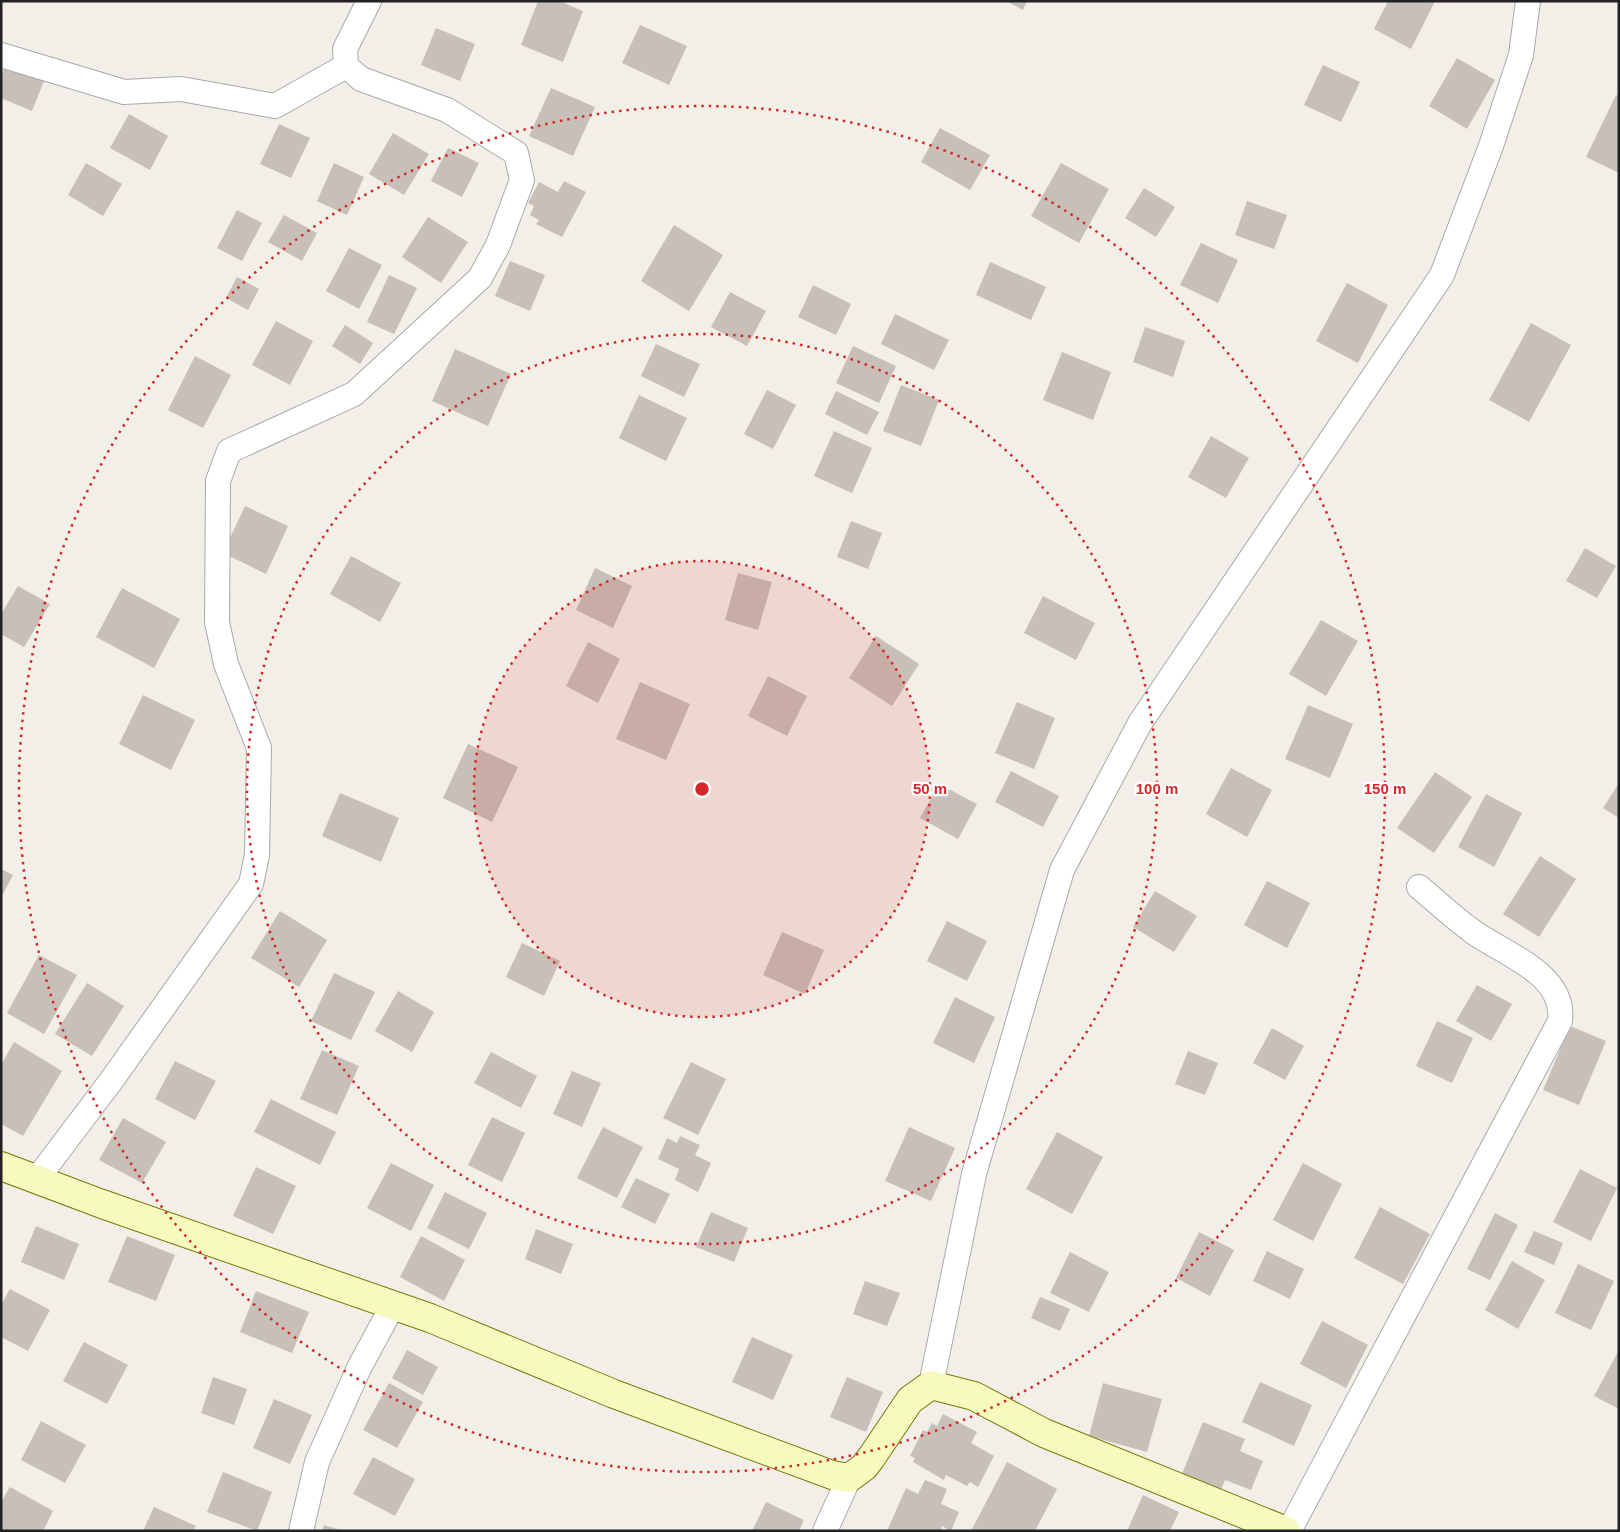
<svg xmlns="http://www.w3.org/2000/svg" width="1620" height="1532" font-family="Helvetica,sans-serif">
  <rect width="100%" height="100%" fill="#f2efe9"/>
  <g fill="#c7bfb8">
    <polygon points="538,1 559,1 583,11 563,62 521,45"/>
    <polygon points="1006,1 1027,1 1023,10"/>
    <polygon points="1388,1 1435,1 1411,49 1374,29"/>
    <polygon points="640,25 687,46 669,85 622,63"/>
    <polygon points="436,28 475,44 460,81 421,65"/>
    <polygon points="1457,58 1495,80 1467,129 1429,106"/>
    <polygon points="8,61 46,76 32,111 1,98 1,76"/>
    <polygon points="1323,65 1360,82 1341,122 1304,105"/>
    <polygon points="551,88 595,107 573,156 529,136"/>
    <polygon points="1616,95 1619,97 1619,173 1586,157"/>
    <polygon points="129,114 168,136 150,170 110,148"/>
    <polygon points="279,124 310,138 291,178 260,164"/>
    <polygon points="940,128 990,155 970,190 921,162"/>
    <polygon points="393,133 429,154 404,195 369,174"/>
    <polygon points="448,148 479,163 462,197 431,181"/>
    <polygon points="86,163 122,184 103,216 68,195"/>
    <polygon points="334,163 364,177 347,215 317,201"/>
    <polygon points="1061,163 1109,189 1079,243 1031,216"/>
    <polygon points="564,181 586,192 562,237 536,224 539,220 530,215 534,206 528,203 539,182 558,192"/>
    <polygon points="1144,188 1175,207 1156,237 1125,218"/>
    <polygon points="1247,201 1287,215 1274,249 1235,235"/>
    <polygon points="237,210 262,223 242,261 217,248"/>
    <polygon points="284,215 317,233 302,261 268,242"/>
    <polygon points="428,217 468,242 441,283 402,257"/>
    <polygon points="674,225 723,255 689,311 641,281"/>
    <polygon points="1201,243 1238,260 1218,303 1180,285"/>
    <polygon points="349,248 382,265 359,309 326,291"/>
    <polygon points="510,261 545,275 530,311 495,296"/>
    <polygon points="990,262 1046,287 1031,320 976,295"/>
    <polygon points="389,275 417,288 394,334 367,322"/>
    <polygon points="237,277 259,289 248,310 226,298"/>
    <polygon points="1347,283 1388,305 1358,363 1316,341"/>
    <polygon points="813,285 851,304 836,335 798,317"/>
    <polygon points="730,292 766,311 747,346 711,327"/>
    <polygon points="895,314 949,340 934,370 881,344"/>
    <polygon points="276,321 313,341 290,385 252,365"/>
    <polygon points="1531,323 1571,345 1529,422 1489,400"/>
    <polygon points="345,325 373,343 360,364 332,346"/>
    <polygon points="1145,327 1185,341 1173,377 1133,362"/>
    <polygon points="656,344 700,364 684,397 641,376"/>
    <polygon points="853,346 896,366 879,403 836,383"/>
    <polygon points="455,349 511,374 488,426 432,401"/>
    <polygon points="1062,352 1111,372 1093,420 1043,400"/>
    <polygon points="195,356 231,375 203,428 168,410"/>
    <polygon points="901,385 939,400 921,446 883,431"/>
    <polygon points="767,390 796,405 773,449 744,434"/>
    <polygon points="836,391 879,412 867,435 825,414"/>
    <polygon points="639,395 687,418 666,461 619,438"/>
    <polygon points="834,431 872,448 852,493 814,476"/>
    <polygon points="1211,436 1249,458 1226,498 1188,477"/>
    <polygon points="245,506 288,526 266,574 223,553"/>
    <polygon points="851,521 882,533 868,569 837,557"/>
    <polygon points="1585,548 1616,566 1597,598 1566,581"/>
    <polygon points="351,556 401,583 380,622 330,594"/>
    <polygon points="595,568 632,586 613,628 576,610"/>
    <polygon points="738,573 772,582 758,630 725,620"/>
    <polygon points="18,586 50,604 24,647 1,634 1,614"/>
    <polygon points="122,588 180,619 154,668 96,637"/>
    <polygon points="1043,596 1095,623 1076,660 1024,633"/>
    <polygon points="1321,620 1358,641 1326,696 1289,674"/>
    <polygon points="876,636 919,664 892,706 849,678"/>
    <polygon points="588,642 620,659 598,703 566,686"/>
    <polygon points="768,676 807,696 787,736 748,716"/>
    <polygon points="640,682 690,704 666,760 616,739"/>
    <polygon points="143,695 195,720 171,770 119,744"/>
    <polygon points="1017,702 1055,718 1034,769 995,753"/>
    <polygon points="1308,705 1353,724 1330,778 1285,759"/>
    <polygon points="468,744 518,767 492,822 443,798"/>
    <polygon points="1231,768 1272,790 1247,837 1206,814"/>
    <polygon points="1011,771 1059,796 1043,827 995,802"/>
    <polygon points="1435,772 1472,797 1434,853 1397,828"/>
    <polygon points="1619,783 1619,818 1603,808"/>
    <polygon points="939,784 977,804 958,839 920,818"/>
    <polygon points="340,793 399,818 381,862 322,836"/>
    <polygon points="1486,794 1522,813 1494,867 1458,847"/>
    <polygon points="1540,856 1576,879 1539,937 1503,914"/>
    <polygon points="1,869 13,875 1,898"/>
    <polygon points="1267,881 1310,903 1287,948 1244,925"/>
    <polygon points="1155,891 1197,916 1174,952 1133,927"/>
    <polygon points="280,911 327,940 299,987 251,958"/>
    <polygon points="947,921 987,941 967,981 927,961"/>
    <polygon points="782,932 824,950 805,994 763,975"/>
    <polygon points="522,943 560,961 544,996 506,977"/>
    <polygon points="39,955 77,975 44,1034 7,1013"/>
    <polygon points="334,973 375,992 351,1040 311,1021"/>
    <polygon points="87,983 124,1006 92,1056 55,1034"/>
    <polygon points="1477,985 1512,1004 1491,1041 1456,1021"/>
    <polygon points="398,991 434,1012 412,1052 375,1031"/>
    <polygon points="955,997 995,1017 974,1063 933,1043"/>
    <polygon points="1437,1021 1473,1038 1452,1083 1416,1066"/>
    <polygon points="1570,1026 1606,1041 1579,1105 1543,1090"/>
    <polygon points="1272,1028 1304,1046 1285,1080 1253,1063"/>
    <polygon points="14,1042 62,1071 23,1136 1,1124 1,1065"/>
    <polygon points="322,1050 359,1066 337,1115 300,1099"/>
    <polygon points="1188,1051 1218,1063 1205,1095 1175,1084"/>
    <polygon points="491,1052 537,1076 521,1108 474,1083"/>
    <polygon points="175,1061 216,1081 195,1120 155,1099"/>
    <polygon points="691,1062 726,1079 698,1135 663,1118"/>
    <polygon points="572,1071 601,1083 582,1127 553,1114"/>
    <polygon points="271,1099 336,1132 320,1165 254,1132"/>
    <polygon points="492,1117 525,1133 502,1182 468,1165"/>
    <polygon points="123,1118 166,1142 142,1183 99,1160"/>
    <polygon points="603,1127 643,1147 617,1198 577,1178"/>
    <polygon points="909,1127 955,1148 931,1201 885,1181"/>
    <polygon points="1057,1132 1103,1157 1072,1214 1026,1189"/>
    <polygon points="680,1136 700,1145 695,1155 711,1163 698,1192 675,1180 679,1169 658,1159 667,1138 677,1143"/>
    <polygon points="391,1163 434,1185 411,1231 367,1208"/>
    <polygon points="1303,1163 1342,1184 1313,1241 1273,1220"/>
    <polygon points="256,1167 296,1186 273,1234 233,1216"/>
    <polygon points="1580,1169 1617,1188 1591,1241 1553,1222"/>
    <polygon points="636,1178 670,1194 655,1224 621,1207"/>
    <polygon points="445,1192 487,1213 469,1249 427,1228"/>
    <polygon points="1380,1207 1430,1234 1403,1284 1354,1258"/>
    <polygon points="711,1212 748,1228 734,1262 696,1247"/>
    <polygon points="1495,1213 1518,1225 1490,1280 1467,1269"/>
    <polygon points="36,1226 79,1244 64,1280 21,1262"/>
    <polygon points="536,1229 573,1244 561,1274 525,1259"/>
    <polygon points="1534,1231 1563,1243 1554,1265 1524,1252"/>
    <polygon points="1199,1232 1234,1250 1210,1296 1176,1278"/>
    <polygon points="127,1236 175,1255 156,1301 108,1282"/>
    <polygon points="421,1236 465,1260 444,1301 400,1277"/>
    <polygon points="1267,1251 1304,1269 1290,1299 1253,1281"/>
    <polygon points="1070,1252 1109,1272 1089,1312 1050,1293"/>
    <polygon points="1512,1261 1545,1280 1518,1329 1485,1310"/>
    <polygon points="1578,1264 1614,1281 1591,1330 1555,1313"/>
    <polygon points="865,1281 900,1293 887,1326 853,1314"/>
    <polygon points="10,1289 50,1310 28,1351 1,1337 1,1305"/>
    <polygon points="256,1291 309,1312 292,1353 240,1332"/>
    <polygon points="1040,1297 1070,1309 1060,1331 1031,1318"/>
    <polygon points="1322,1321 1368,1345 1346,1388 1300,1364"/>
    <polygon points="752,1337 793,1355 773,1400 732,1382"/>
    <polygon points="84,1342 128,1365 107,1404 63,1381"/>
    <polygon points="407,1350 438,1367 423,1395 392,1378"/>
    <polygon points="1619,1350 1619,1409 1594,1396"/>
    <polygon points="213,1377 247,1389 234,1425 201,1413"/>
    <polygon points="847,1377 883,1392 866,1432 830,1417"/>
    <polygon points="1260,1382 1312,1405 1294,1446 1242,1422"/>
    <polygon points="389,1383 423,1402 397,1448 363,1430"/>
    <polygon points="1103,1383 1162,1399 1147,1452 1089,1436"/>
    <polygon points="274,1399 312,1415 290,1464 253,1448"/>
    <polygon points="943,1414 977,1432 971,1443 994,1456 978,1487 970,1482 967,1486 946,1475 944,1480 913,1462 915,1458 910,1456 923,1430 927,1432 932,1423 937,1426"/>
    <polygon points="41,1421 86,1445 65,1483 21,1460"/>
    <polygon points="1203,1422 1245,1439 1240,1451 1263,1461 1251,1490 1225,1480 1221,1490 1182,1474"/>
    <polygon points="373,1457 415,1479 395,1516 353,1494"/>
    <polygon points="1007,1462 1057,1489 1035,1531 971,1531"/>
    <polygon points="223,1472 272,1492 257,1531 207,1512"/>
    <polygon points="925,1480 947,1489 941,1504 959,1512 951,1531 942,1526 940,1531 887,1531 906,1488 918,1494"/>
    <polygon points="10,1487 53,1511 43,1531 1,1531 1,1502"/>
    <polygon points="1143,1495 1179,1512 1170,1531 1127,1531"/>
    <polygon points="766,1502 804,1520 799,1531 752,1531"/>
    <polygon points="154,1507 196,1526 193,1531 143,1531"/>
    <polygon points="324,1525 340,1530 340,1531 322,1531"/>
  </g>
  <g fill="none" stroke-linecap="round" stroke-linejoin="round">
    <defs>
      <g id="street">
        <polyline points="1,55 124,92 181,89 275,106 346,66"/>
        <polyline points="37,1179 111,1081 251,884 257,855 259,748 226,664 217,622 218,481 229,451 354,394 480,278 498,245 522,180 516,153 447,110 361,79 346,66 345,49 369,1"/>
        <polyline points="931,1385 974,1174 1062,870 1140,723 1442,275 1491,146 1521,55 1528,1"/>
        <polyline points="301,1531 317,1462 359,1368 393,1305"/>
        <polyline points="825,1531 849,1478"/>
        <path d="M1289 1531 1560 1021C1566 973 1503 954 1472 931 1453 917 1436 901 1419 887"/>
      </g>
      <polyline id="secondary" points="1,1166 102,1204 430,1318 614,1394 832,1475 849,1478 864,1467 871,1458 910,1400 931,1385 974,1396 1044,1433 1286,1531"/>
    </defs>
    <use href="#street" stroke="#a9a9a9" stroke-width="26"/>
    <use href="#secondary" stroke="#707d05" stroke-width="30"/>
    <use href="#street" stroke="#fff" stroke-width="24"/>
    <use href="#secondary" stroke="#f7fabf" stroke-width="28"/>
  </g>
  <circle cx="702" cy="789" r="228" fill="#d62828" fill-opacity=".12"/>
  <g fill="none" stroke="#d62828" stroke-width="2.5" stroke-dasharray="2.5 5">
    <circle cx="702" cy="789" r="228"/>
    <circle cx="702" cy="789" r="455"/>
    <circle cx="702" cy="789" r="683"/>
  </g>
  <circle cx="702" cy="789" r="8" fill="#d62828" stroke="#fff" stroke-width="2.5"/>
  <g font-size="15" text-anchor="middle" font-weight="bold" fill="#d62828" stroke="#fff" stroke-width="4.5" stroke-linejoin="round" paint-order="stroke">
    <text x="930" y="794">50 m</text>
    <text x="1157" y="794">100 m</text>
    <text x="1385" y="794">150 m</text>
  </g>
  <rect width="1620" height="1532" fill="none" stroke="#222222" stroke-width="5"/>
</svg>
